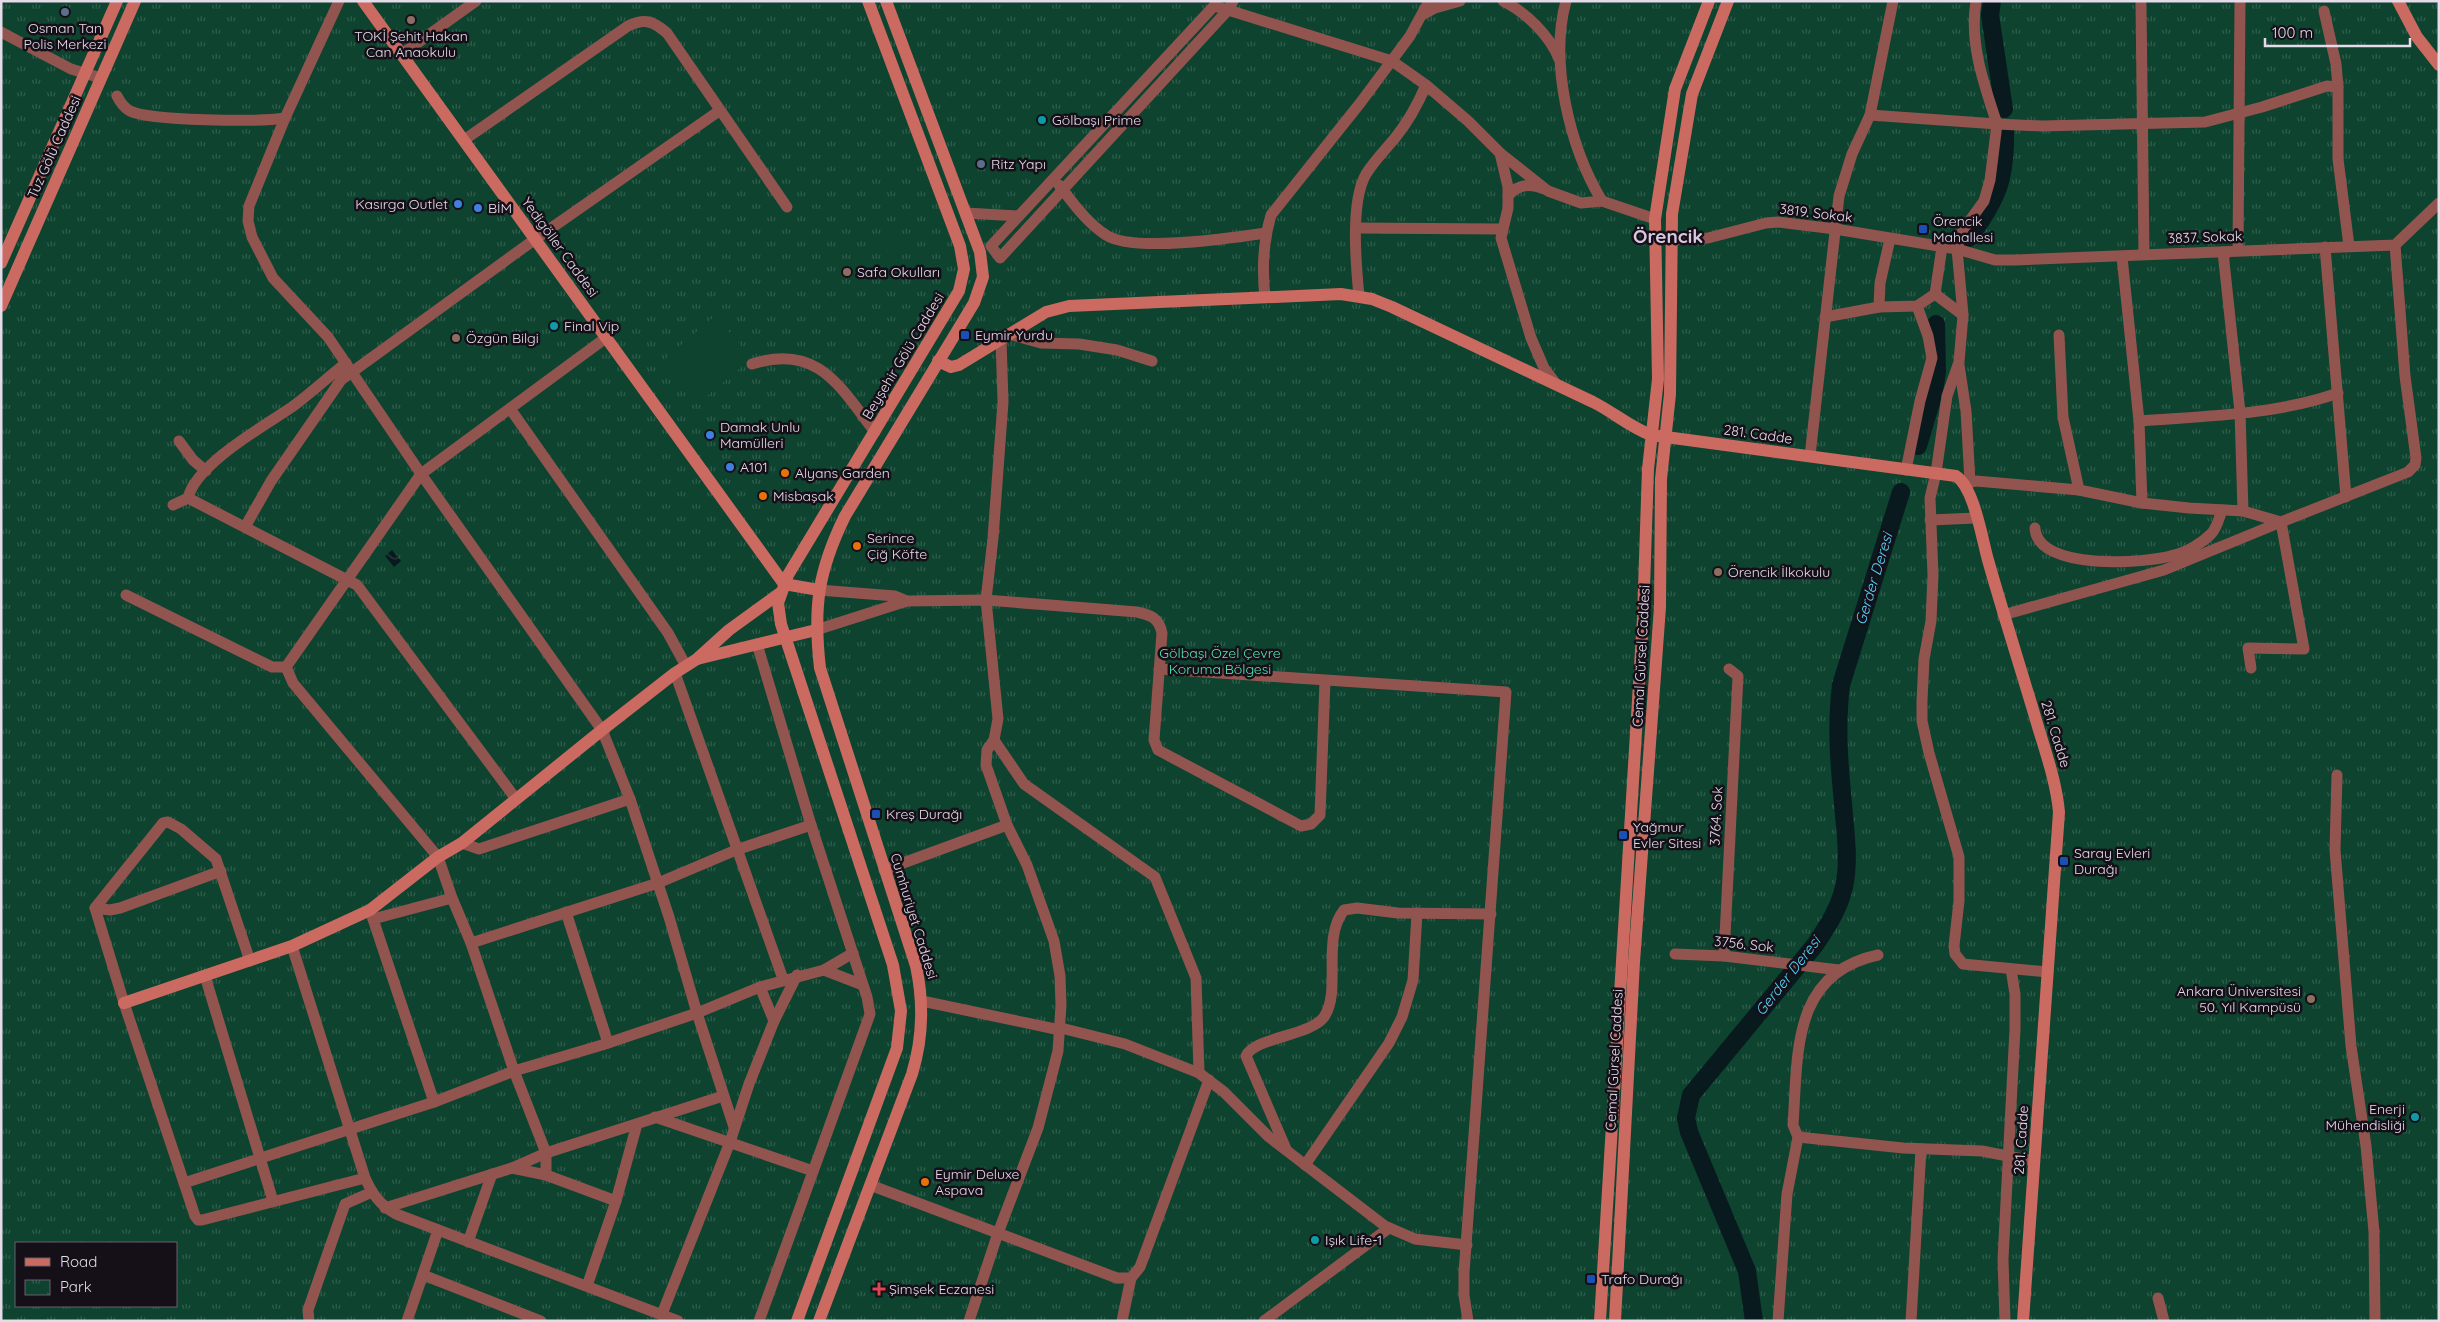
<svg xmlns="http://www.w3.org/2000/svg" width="2440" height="1322" font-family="Quicksand,sans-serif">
  <defs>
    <pattern id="park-tufts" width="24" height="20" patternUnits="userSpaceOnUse" patternTransform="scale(1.25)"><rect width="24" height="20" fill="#0d432f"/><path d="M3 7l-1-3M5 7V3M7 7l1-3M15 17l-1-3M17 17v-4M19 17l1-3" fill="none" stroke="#305e4d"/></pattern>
    <pattern id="water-waves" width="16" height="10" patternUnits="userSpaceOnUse" patternTransform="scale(1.25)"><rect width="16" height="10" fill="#091a1f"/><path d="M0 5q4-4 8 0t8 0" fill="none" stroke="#2d3b40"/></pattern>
  </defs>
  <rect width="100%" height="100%" fill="#312337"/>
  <path fill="url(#park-tufts)" fill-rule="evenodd" d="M1 1H2439V1321H1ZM16 1243H176V1306H16Z"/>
  <g fill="#0d432f">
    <polygon points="883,240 900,241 897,278 880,276"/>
    <polygon points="715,316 731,334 722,342 725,345 734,338 751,359 702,400 666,358"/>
  </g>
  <polygon fill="url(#water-waves)" points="392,550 401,561 394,567 385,556"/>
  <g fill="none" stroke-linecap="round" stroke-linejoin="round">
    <g stroke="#091a1f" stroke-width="18">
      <polyline points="1992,1 1990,15 2004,109"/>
      <path d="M1969 238C1998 198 2006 179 2005 129"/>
      <polyline points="1918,446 1934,392 1937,371 1936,324"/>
      <path d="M1754 1321 1747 1271 1689 1132 1686 1118 1691 1095 1815 945C1827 927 1839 909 1844 887 1850 859 1845 831 1843 803 1839 763 1836 725 1841 685L1901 492"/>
    </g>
    <g stroke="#91544e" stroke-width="11">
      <polyline points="339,1 285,118 249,206 248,221 252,237 273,278 328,337 421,474 602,730 630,799 669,917 697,1013 734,1127"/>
      <polyline points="1233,1 1228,10 1000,258 991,246 1214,6 1228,10 1392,61 1426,85 1468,121 1500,153 1548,191 1581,203 1602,201 1655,219"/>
      <path d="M1503 1C1526 12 1550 36 1559 59"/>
      <path d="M1566 1C1549 63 1570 148 1602 201"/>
      <path d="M1976 1C1969 44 1984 84 1997 124"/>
      <polyline points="2141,4 2144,254"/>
      <polyline points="2324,11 2336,64 2338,87 2338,159 2349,246"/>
      <polyline points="1422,15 1435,8 1460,1"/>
      <polyline points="1,32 71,69 101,78"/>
      <polyline points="402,54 476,1"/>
      <path d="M117 96C120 102 123 107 130 111 150 121 260 122 285 118"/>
      <polyline points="1870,115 1997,124"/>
      <path d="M464 140 628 26C645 18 653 21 667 33L787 207"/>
      <polyline points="1500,153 1508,187 1508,208 1501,238 1531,338 1544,368 1557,385"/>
      <path d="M1059 185C1073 203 1087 223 1106 235 1133 253 1232 238 1266 233"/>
      <path d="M1508 196C1518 184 1530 183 1544 189"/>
      <polyline points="966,213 1019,216"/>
      <polyline points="1356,228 1501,229"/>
      <polyline points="1672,240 1708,238 1766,223 1778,222 1835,229 1957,249 1995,260 2015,260 2395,245 2439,203"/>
      <polyline points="2325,247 2346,497"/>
      <polyline points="2238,250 2240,1"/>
      <polyline points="2223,252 2240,412 2243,511"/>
      <polyline points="2122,257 2139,421 2142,503"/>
      <polyline points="1935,294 1942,247"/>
      <path d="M1359 296C1356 265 1350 202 1366 174 1374 161 1385 150 1395 138 1408 122 1418 104 1426 85"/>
      <path d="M1265 297C1262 270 1263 242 1271 215L1361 102 1410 36 1429 1"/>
      <polyline points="1879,307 1880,283 1890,239"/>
      <polyline points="1825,317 1879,307 1917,306 1935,294 1963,315"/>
      <polyline points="1009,334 1041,343 1079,344 1117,350 1152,361"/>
      <polyline points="2059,335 2063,417 2079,490"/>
      <path d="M752 364C818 343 840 387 875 432"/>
      <polyline points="1959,365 1966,411 1970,482"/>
      <polyline points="511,410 668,633 686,666"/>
      <path d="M2139 421C2205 416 2276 415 2338 393"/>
      <polyline points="179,441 193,460 206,471"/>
      <polyline points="1810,456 1839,196 1852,154 1870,115 1893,1"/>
      <polyline points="1906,470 1920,401 1932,358 1928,336 1917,306"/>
      <polyline points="1964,484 1976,481 2079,490 2142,503 2189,508 2243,511 2281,522 2408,472 2415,465 2416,458 2405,376 2395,245"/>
      <path d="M188 498C196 464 264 426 292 407 311 393 328 377 346 363"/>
      <polyline points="173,505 188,498 357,585 516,799"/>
      <polyline points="1930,520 1976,518"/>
      <polyline points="245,527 271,481 341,380 527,245 719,111"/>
      <path d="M2035 528C2037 571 2146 564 2174 555 2187 552 2202 543 2211 534 2217 528 2219 518 2222 510"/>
      <polyline points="819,590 895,596 907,601"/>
      <polyline points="126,595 272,667 286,667 421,474 607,337"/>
      <polyline points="2003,615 2164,570 2281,522 2304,649 2248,648 2251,668"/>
      <path d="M816 630 907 601 986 600 1137 612C1151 615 1159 618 1162 633L1154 740 1158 750 1301 826 1311 824 1320 815 1325 681"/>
      <polyline points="757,644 811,825 867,997 870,1014 759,1321"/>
      <polyline points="286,667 293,683 438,857 452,898 471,943 514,1071 546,1153 546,1175"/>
      <polyline points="1159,669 1506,692 1464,1273 1464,1295 1468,1321"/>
      <polyline points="675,673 783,979"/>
      <polyline points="994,740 1024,784 1155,877 1196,978 1199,1073"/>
      <polyline points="2337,775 2335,850 2351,1046 2366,1146 2374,1232 2375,1321"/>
      <polyline points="462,843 479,849 630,799"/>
      <polyline points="884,870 1007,825"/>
      <polyline points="95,908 110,910 120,908 221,871"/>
      <polyline points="370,910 434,1102"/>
      <polyline points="566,912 608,1043"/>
      <polyline points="373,919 452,898"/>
      <polyline points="471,943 658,883 736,850 811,825"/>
      <path d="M292 946 365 1178C373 1195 380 1205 396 1214L678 1321"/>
      <polyline points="1675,954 1724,956 1839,970"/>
      <polyline points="1724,956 1738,676 1729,669"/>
      <polyline points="250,961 216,859 181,829 168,822 163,823 95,908 124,1003 195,1216 198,1220 202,1220 365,1178"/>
      <polyline points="824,970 863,985"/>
      <polyline points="2048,972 1963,964 1955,954 1954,946 1959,901 1959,857 1929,753 1922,721 1922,701 1924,659 1931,621 1933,575 1930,498 1936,473 1947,396 1959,362 1963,315 1957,249 1963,230 1984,201 1990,180 1997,124 2042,126 2205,122 2262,107 2327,86 2338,87"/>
      <polyline points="205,976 273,1201"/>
      <polyline points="760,987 774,1021"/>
      <polyline points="922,1001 1060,1030"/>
      <polyline points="1061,1028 1125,1044 1199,1073 1224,1092 1269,1137 1385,1226 1415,1239 1467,1245"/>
      <polyline points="655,1117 813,1171"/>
      <polyline points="1798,1137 1903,1148 1982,1151 2034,1161"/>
      <path d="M1286 1149 1246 1056C1255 1037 1310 1036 1324 1017 1342 991 1321 939 1344 910L1357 908 1398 913 1491 914"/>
      <polyline points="1305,1165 1389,1043 1402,1017 1413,980 1417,913"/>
      <polyline points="512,1168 546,1175 616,1201"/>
      <polyline points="184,1183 434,1102 514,1071 602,1045 697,1013 760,987 824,970 853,953"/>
      <polyline points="870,1185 1117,1278 1131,1278 1140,1267 1209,1080"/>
      <polyline points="385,1208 512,1168 546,1153 723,1096"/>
      <polyline points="468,1242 492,1174"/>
      <polyline points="423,1275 541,1321"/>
      <polyline points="587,1286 616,1201 637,1124"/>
      <polyline points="2158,1298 2164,1321"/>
      <polyline points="662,1314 730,1142 749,1084 774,1021 797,975"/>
      <polyline points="309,1321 308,1310 345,1204 372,1192"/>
      <polyline points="407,1321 438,1230"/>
      <polyline points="969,1321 998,1233 1038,1128 1058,1051 1061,1005 1060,976 1054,941 1027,865 1007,825 986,765 987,750 994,740 998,719 986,600 993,538 1003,402 1001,339"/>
      <polyline points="1122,1321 1131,1278"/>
      <polyline points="1264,1321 1389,1228"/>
      <path d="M1778 1321 1787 1194 1798 1137 1793 1125C1798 1055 1791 973 1878 955"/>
      <polyline points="1911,1321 1921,1149"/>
      <polyline points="2005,1321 2003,1259 2015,1029 2015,994 2011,969"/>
    </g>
    <g stroke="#cb6a61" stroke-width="12">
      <polyline points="363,1 784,584 819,590"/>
      <polyline points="2398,1 2417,37 2439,65"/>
      <polyline points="1,263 117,1"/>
      <polyline points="1,306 135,1"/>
      <path d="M938 361 951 367 959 365 1046 312 1069 306 1341 294 1372 299 1392 307 1593 402C1613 412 1630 427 1651 435L1956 476C1974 487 1982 539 1988 560 2003 613 2020 666 2036 720 2045 751 2056 780 2059 812L2023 1321"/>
      <polyline points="697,659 816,630"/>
      <polyline points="124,1003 292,946 370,910 438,857 462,843 602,730 675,673 697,659 729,630 780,593"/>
      <polyline points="797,1321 897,1048 901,1011 893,965 781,624 778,603 788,575 959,291 964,269 960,246 868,1"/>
      <path d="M819 1321 912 1074C923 1038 924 1003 916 966L820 668C813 607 818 571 845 516L974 303 983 277 980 252 886 1"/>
      <polyline points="1600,1321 1643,618 1648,469 1658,379 1655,219 1675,89 1709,1"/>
      <polyline points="1615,1321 1634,962 1660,607 1661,479 1670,394 1672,214 1692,94 1728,1"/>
    </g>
  </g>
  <g fill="#5c6f8a" stroke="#150f18" stroke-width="2">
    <circle cx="65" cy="12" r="5"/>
    <circle cx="981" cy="164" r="5"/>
  </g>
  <g fill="#8d6e63" stroke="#150f18" stroke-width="2">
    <circle cx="411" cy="20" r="5"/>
    <circle cx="847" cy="272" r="5"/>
    <circle cx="456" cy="338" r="5"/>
    <circle cx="1718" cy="572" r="5"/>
    <circle cx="2311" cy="999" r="5"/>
  </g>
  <g fill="#0f9aa8" stroke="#150f18" stroke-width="2">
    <circle cx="1042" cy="120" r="5"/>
    <circle cx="554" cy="326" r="5"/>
    <circle cx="2415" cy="1117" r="5"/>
    <circle cx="1315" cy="1240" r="5"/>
  </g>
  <g fill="#3f7fe0" stroke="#150f18" stroke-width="2">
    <circle cx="458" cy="204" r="5"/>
    <circle cx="478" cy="208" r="5"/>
    <circle cx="710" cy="435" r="5"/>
    <circle cx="730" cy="467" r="5"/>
  </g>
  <g fill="#1a4fb4" stroke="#150f18" stroke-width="2">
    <rect x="1918" y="224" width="10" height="10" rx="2.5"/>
    <rect x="960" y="330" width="10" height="10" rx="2.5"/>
    <rect x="871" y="809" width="10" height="10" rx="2.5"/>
    <rect x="1618" y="830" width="10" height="10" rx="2.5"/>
    <rect x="2059" y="856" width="10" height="10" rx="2.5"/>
    <rect x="1586" y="1274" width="10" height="10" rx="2.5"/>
  </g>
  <g fill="#e8710a" stroke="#150f18" stroke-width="2">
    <circle cx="785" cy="473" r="5"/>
    <circle cx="763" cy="496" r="5"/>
    <circle cx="857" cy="546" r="5"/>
    <circle cx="925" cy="1182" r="5"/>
  </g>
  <path fill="#e0444e" stroke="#150f18" stroke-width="2" d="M876.5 1281.5h5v5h5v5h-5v5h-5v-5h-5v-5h5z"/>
  <g text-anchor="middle" stroke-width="5" stroke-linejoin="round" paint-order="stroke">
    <g font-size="14" fill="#e5dbe9" stroke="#150f18" text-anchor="start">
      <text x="65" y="33" text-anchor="middle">Osman Tan<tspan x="65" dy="16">Polis Merkezi</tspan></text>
      <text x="411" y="41" text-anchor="middle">TOKİ Şehit Hakan<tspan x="411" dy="16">Can Anaokulu</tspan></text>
      <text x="1052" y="125">Gölbaşı Prime</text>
      <text x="991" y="169">Ritz Yapı</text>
      <text x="448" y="209" text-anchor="end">Kasırga Outlet</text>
      <text x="488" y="213">BİM</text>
      <text x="1933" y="226">Örencik<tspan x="1933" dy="16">Mahallesi</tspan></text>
      <text x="857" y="277">Safa Okulları</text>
      <text x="564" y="331">Final Vip</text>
      <text x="975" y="340">Eymir Yurdu</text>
      <text x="466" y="343">Özgün Bilgi</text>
      <text x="720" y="432">Damak Unlu<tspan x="720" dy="16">Mamülleri</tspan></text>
      <text x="740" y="472">A101</text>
      <text x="795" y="478">Alyans Garden</text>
      <text x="773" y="501">Misbaşak</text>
      <text x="867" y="543">Serince<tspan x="867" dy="16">Çiğ Köfte</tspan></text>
      <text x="1728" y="577">Örencik İlkokulu</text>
      <text x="886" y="819">Kreş Durağı</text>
      <text x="1633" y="832">Yağmur<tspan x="1633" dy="16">Evler Sitesi</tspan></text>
      <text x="2074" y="858">Saray Evleri<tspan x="2074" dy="16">Durağı</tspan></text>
      <text x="2301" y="996" text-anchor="end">Ankara Üniversitesi<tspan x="2301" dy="16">50. Yıl Kampüsü</tspan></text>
      <text x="2405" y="1114" text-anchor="end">Enerji<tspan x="2405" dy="16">Mühendisliği</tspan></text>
      <text x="935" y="1179">Eymir Deluxe<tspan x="935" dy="16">Aspava</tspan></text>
      <text x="1325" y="1245">Işık Life-1</text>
      <text x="1601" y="1284">Trafo Durağı</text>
      <text x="889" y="1294">Şimşek Eczanesi</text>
    </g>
    <g font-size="14" fill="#e5dbe9" stroke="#150f18">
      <text transform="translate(54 147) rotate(-66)" y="5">Tuz Gölü Caddesi</text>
      <text transform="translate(1816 213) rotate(7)" y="5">3819. Sokak</text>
      <text transform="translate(2205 237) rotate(-2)" y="5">3837. Sokak</text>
      <text transform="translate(560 247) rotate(54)" y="5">Yedigöller Caddesi</text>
      <text transform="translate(903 356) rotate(-59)" y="5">Beyşehir Gölü Caddesi</text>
      <text transform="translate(1758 434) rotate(8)" y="5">281. Cadde</text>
      <text transform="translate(1641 656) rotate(-87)" y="5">Cemal Gürsel Caddesi</text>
      <text transform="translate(2056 734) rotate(73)" y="5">281. Cadde</text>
      <text transform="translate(1716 816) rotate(-87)" y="5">3764. Sok</text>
      <text transform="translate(914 916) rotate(73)" y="5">Cumhuriyet Caddesi</text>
      <text transform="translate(1744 944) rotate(6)" y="5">3756. Sok</text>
      <text transform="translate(1614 1060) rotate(-87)" y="5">Cemal Gürsel Caddesi</text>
      <text transform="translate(2021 1140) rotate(-86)" y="5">281. Cadde</text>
    </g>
    <g font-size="14" fill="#4fe8af" stroke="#150f18">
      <text x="1220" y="658">Gölbaşı Özel Çevre<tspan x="1220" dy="16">Koruma Bölgesi</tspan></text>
    </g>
    <g font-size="15" font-style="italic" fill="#52d4f8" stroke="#150f18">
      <text transform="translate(1874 579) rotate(-73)" y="5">Gerder Deresi</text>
      <text transform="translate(1788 976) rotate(-52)" y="5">Gerder Deresi</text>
    </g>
    <g font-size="19" font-weight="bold" fill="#d9c6e1" stroke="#150f18">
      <text x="1668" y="243">Örencik</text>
    </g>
  </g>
  <rect width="2440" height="1322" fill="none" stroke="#e5dbe9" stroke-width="5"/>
  <rect x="15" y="1242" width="162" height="65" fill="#150f18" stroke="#68616c"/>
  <rect x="25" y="1258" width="25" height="8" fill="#cb6a61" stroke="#68616c"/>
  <text x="60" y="1267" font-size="15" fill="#e5dbe9">Road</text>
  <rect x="25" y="1280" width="25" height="15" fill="url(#park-tufts)" stroke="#68616c"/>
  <text x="60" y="1292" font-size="15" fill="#e5dbe9">Park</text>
  <path d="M2265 38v8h145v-8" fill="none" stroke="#e5dbe9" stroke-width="2.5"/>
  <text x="2272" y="38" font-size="15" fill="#e5dbe9" stroke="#150f18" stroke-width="4" paint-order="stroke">100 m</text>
</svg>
